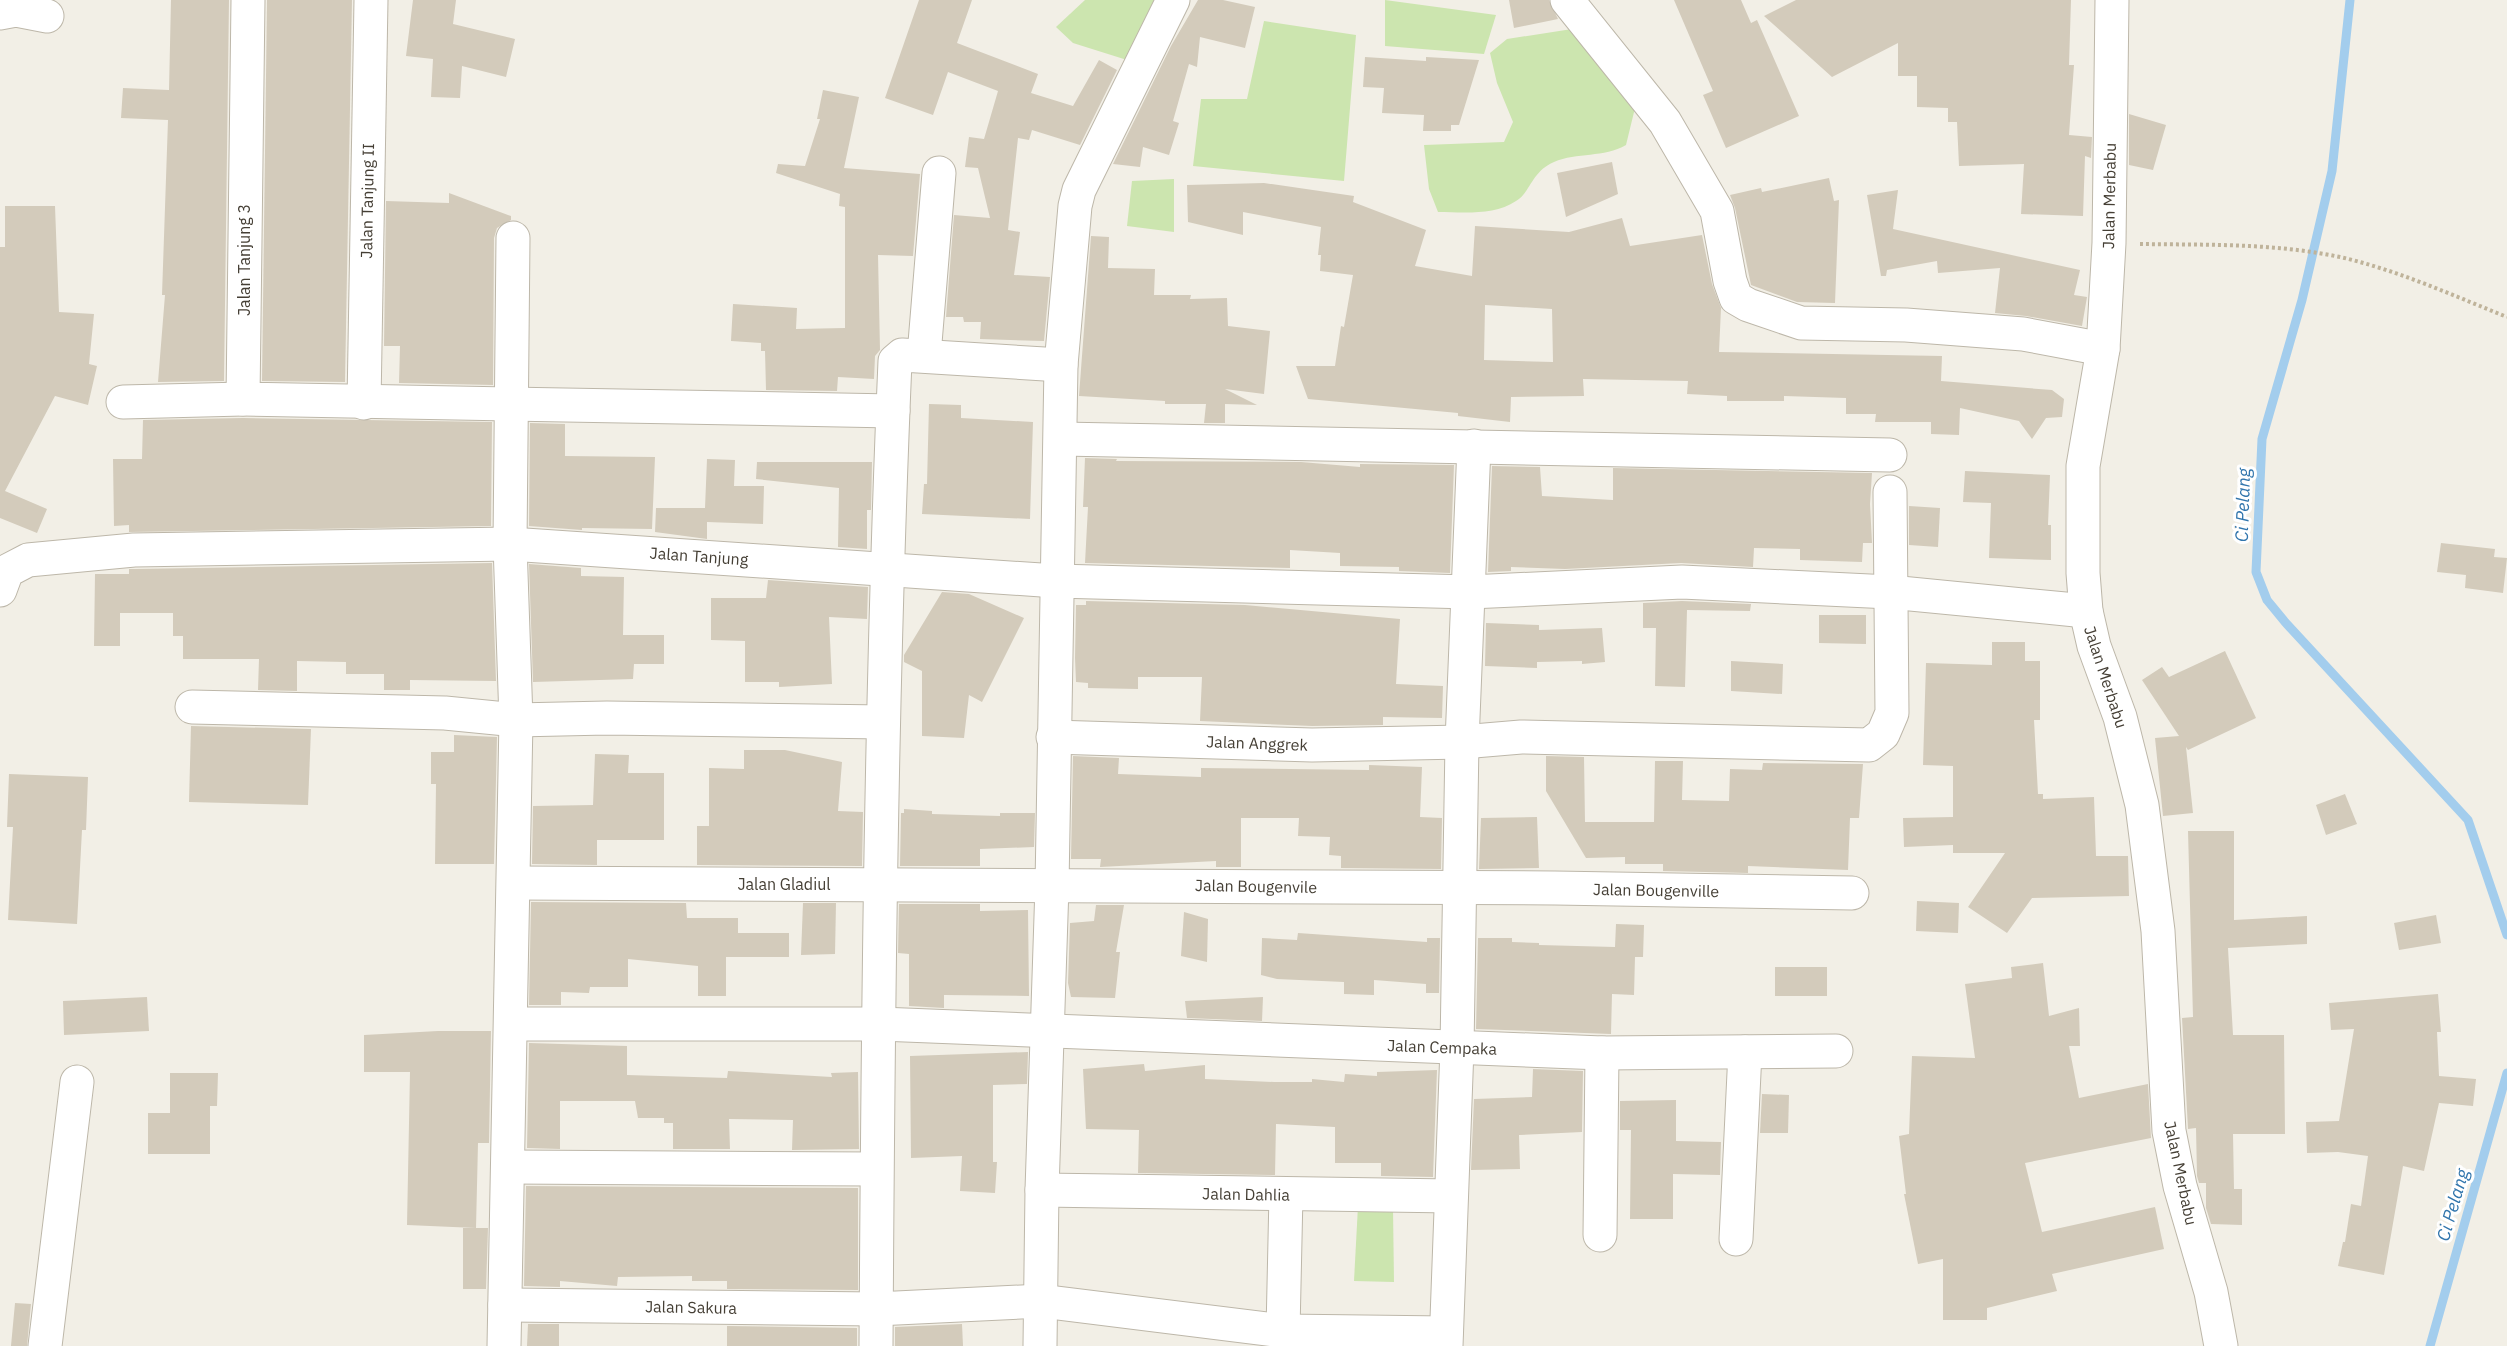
<svg xmlns="http://www.w3.org/2000/svg" width="2507" height="1346" font-family="'IBM Plex Sans',sans-serif">
  <rect width="100%" height="100%" fill="#f2efe6"/>
  <g fill="#cce5af">
    <polygon points="1085,0 1155,0 1127,60 1073,43 1056,27"/>
    <polygon points="1385,0 1496,15 1484,54 1385,46"/>
    <polygon points="1264,21 1356,35 1344,181 1193,166 1201,99 1247,99"/>
    <path d="M1572 29 1635 108 1626 145C1604 158 1577 152 1554 162 1531 172 1531 192 1516 201 1494 216 1462 212 1438 212L1429 189 1424 145 1504 142 1513 122 1497 83 1490 53 1507 39Z"/>
    <polygon points="1174,179 1174,232 1127,226 1132,181"/>
    <polygon points="1358,1206 1393,1208 1394,1282 1354,1281"/>
  </g>
  <g fill="none" stroke-linecap="round" stroke-linejoin="round">
    <g stroke="#a3cded" stroke-width="9">
      <polyline points="2350,0 2332,171 2302,300 2262,439 2256,572 2267,600 2285,622 2468,820 2507,935"/>
      <polyline points="2430,1346 2507,1073"/>
    </g>
  </g>
  <g fill="#d3cbbb" fill-rule="evenodd">
    <polygon points="171,0 229,0 224,381 158,382 165,295 162,295 168,120 121,118 123,88 169,90"/>
    <polygon points="267,0 352,0 345,382 262,381"/>
    <polygon points="413,0 456,0 453,24 515,39 506,77 462,66 460,98 431,97 433,59 406,56"/>
    <polygon points="919,0 972,0 957,43 1038,74 1031,93 1073,106 1099,60 1117,70 1080,145 1032,130 1029,140 1018,138 1008,230 1020,232 1014,275 1050,277 1044,341 980,339 981,322 964,322 963,317 946,317 954,215 990,218 978,168 965,167 969,137 984,139 998,91 948,72 933,115 885,98"/>
    <polygon points="1198,0 1223,0 1255,7 1245,48 1200,37 1197,67 1189,64 1173,121 1179,123 1169,155 1143,147 1140,167 1113,164 1171,46"/>
    <polygon points="1509,0 1549,0 1558,19 1514,28"/>
    <polygon points="1674,0 1741,0 1751,23 1757,20 1799,116 1726,148 1703,95 1713,91"/>
    <polygon points="1796,0 2071,0 2069,65 2074,65 2069,135 2092,137 2091,158 2085,156 2083,216 2021,214 2024,164 1959,166 1957,122 1948,122 1948,108 1917,107 1917,76 1898,76 1898,43 1832,77 1764,16"/>
    <polygon points="1365,57 1426,61 1426,57 1479,60 1459,125 1451,125 1451,131 1423,131 1424,115 1382,113 1384,88 1363,87"/>
    <polygon points="823,90 859,97 844,168 920,174 913,256 878,255 880,350 875,356 874,379 838,377 837,391 766,390 765,351 761,351 761,343 731,341 733,304 797,308 796,329 845,328 845,207 839,206 840,194 776,173 778,164 805,166 820,119 817,119"/>
    <polygon points="2129,114 2166,125 2153,170 2129,165"/>
    <polygon points="1612,162 1618,194 1566,217 1557,173"/>
    <polygon points="1829,178 1834,201 1839,200 1835,303 1797,302 1751,285 1735,208 1730,195 1761,188 1762,192"/>
    <path d="M1264 183 1354 196 1353 202 1426 230 1415 266 1472 276 1475 226 1569 232 1622 218 1630 246 1702 235 1712 284 1721 308 1719 352 1942 356 1941 381 2052 390 2064 399 2062 417 2046 418 2032 439 2019 421 1960 408 1959 435 1931 434V422H1875L1876 414H1846V398L1784 396V401H1727V396L1687 394 1688 381 1583 379 1584 396 1511 397 1510 422 1458 416V413L1308 399 1296 366H1335L1341 326 1344 327 1353 275 1320 271 1321 255H1318L1321 227 1243 212V235L1188 222 1187 185ZM1485 305 1552 309 1553 362 1484 360Z"/>
    <polygon points="1898,190 1893,229 2080,270 2074,295 2087,297 2082,326 2026,316 1995,313 2000,268 1938,273 1937,261 1887,270 1886,276 1881,276 1867,195"/>
    <polygon points="449,193 511,216 511,220 497,228 494,238 493,385 399,383 400,346 384,346 386,201 449,203"/>
    <polygon points="5,206 55,206 59,312 94,314 89,364 97,366 88,405 55,396 5,491 47,509 37,533 0,518 0,247 5,247"/>
    <polygon points="1091,236 1109,237 1108,268 1155,269 1154,295 1191,295 1190,299 1227,298 1228,326 1270,331 1264,394 1225,389 1257,405 1225,404 1225,423 1204,423 1206,404 1165,404 1165,401 1079,396"/>
    <polygon points="929,404 961,405 961,418 1033,422 1030,519 922,514 924,484 927,484"/>
    <polygon points="243,418 492,422 491,526 129,532 129,525 114,526 113,459 142,459 143,420"/>
    <polygon points="530,423 565,424 565,456 655,457 652,529 582,528 582,530 529,526"/>
    <polygon points="1085,458 1117,459 1116,461 1301,462 1360,467 1360,464 1454,465 1450,573 1399,571 1399,567 1340,566 1340,553 1290,550 1290,568 1085,563 1088,507 1083,507"/>
    <polygon points="707,459 735,460 734,486 764,486 763,524 707,522 707,539 655,532 656,508 705,508"/>
    <polygon points="757,462 872,462 871,510 867,510 867,549 838,547 839,488 756,479"/>
    <polygon points="1492,466 1540,467 1542,496 1613,500 1613,468 1872,473 1870,504 1872,543 1863,543 1862,562 1800,560 1800,549 1754,548 1753,567 1681,563 1565,569 1511,567 1511,571 1488,572"/>
    <polygon points="1965,471 2050,475 2048,525 2051,525 2051,560 1989,558 1991,503 1963,502"/>
    <polygon points="1909,506 1940,508 1938,547 1909,545"/>
    <polygon points="2441,543 2495,549 2494,557 2507,558 2503,593 2465,588 2466,575 2437,572"/>
    <polygon points="492,563 496,681 410,680 410,690 384,690 384,674 346,674 346,662 297,661 297,691 258,690 259,659 183,659 183,636 173,636 173,613 120,613 120,646 94,646 95,574 129,574 129,569 135,569"/>
    <polygon points="529,564 581,568 581,576 624,577 623,635 664,635 664,664 634,664 633,679 533,682"/>
    <polygon points="768,580 868,587 867,619 829,617 832,684 779,687 779,682 745,682 745,641 711,640 711,598 766,598"/>
    <polygon points="942,592 969,594 1024,618 982,702 969,695 964,738 922,736 922,671 904,662 904,655"/>
    <polygon points="1086,601 1245,605 1400,619 1396,684 1443,686 1442,718 1383,717 1383,725 1312,726 1200,721 1202,677 1138,677 1138,689 1088,688 1088,683 1076,682 1075,658 1076,605 1086,605"/>
    <polygon points="1682,601 1751,604 1750,611 1687,610 1685,687 1655,686 1656,628 1643,628 1643,603"/>
    <polygon points="1819,615 1866,615 1866,644 1819,643"/>
    <polygon points="1486,623 1539,625 1539,630 1602,628 1605,662 1582,664 1582,661 1537,662 1537,668 1485,666"/>
    <polygon points="1992,642 2025,642 2025,661 2040,661 2040,720 2034,720 2038,794 2043,794 2043,799 2094,797 2096,856 2128,856 2129,896 2032,898 2007,933 1968,907 2005,853 1953,853 1953,845 1904,847 1903,818 1953,817 1953,766 1923,765 1926,663 1992,665"/>
    <polygon points="2225,651 2256,718 2188,750 2186,747 2193,813 2163,816 2155,738 2179,736 2142,680 2162,667 2169,677"/>
    <polygon points="1731,661 1783,664 1782,694 1731,691"/>
    <polygon points="191,726 311,729 308,805 189,802"/>
    <polygon points="454,735 497,737 494,864 435,864 436,784 431,784 431,752 454,752"/>
    <polygon points="744,750 785,750 842,762 838,811 863,812 862,866 697,865 697,826 709,826 709,768 744,769"/>
    <polygon points="595,754 629,755 628,773 664,773 664,840 597,840 597,865 532,864 533,806 593,805"/>
    <polygon points="1073,756 1119,758 1118,774 1201,777 1201,768 1369,770 1369,765 1422,767 1420,817 1442,818 1441,869 1341,868 1341,856 1329,855 1330,837 1298,836 1299,818 1241,818 1241,867 1216,867 1216,861 1100,867 1101,859 1071,859"/>
    <polygon points="1546,756 1584,757 1585,822 1654,822 1655,761 1683,761 1682,800 1729,801 1730,769 1762,770 1763,763 1863,764 1859,818 1850,818 1848,870 1748,866 1748,873 1663,871 1663,864 1625,864 1625,857 1586,858 1546,791"/>
    <polygon points="9,774 88,777 86,830 82,830 77,924 8,920 13,827 7,827"/>
    <polygon points="2345,794 2357,824 2326,835 2316,805"/>
    <polygon points="904,809 932,811 932,814 1000,816 1000,813 1035,813 1034,847 980,849 980,866 900,866 901,813 904,813"/>
    <polygon points="1537,817 1539,868 1479,869 1481,818"/>
    <polygon points="2188,831 2234,831 2234,920 2307,916 2307,944 2228,948 2233,1035 2284,1035 2285,1134 2233,1134 2234,1189 2242,1189 2242,1225 2211,1224 2206,1208 2206,1183 2199,1183 2197,1176 2196,1128 2188,1129 2182,1018 2193,1017"/>
    <polygon points="1917,901 1959,903 1958,933 1916,931"/>
    <polygon points="531,902 686,903 687,918 738,918 738,933 789,933 789,957 726,957 726,996 698,996 698,966 628,959 628,987 590,987 589,993 561,992 561,1005 529,1005"/>
    <polygon points="803,903 836,903 835,954 801,955"/>
    <polygon points="899,904 980,904 980,911 1028,910 1029,996 944,995 944,1008 909,1006 909,954 898,953"/>
    <polygon points="1096,905 1124,905 1116,952 1120,952 1115,998 1071,997 1068,983 1070,923 1094,921"/>
    <polygon points="1184,912 1208,919 1207,962 1181,956"/>
    <polygon points="2436,915 2441,943 2399,950 2394,923"/>
    <polygon points="1616,924 1644,925 1643,957 1635,957 1634,995 1612,994 1611,1034 1476,1029 1478,938 1512,938 1512,942 1539,943 1539,945 1615,947"/>
    <polygon points="1298,933 1427,942 1427,938 1440,938 1439,993 1426,993 1426,984 1374,980 1374,995 1344,994 1344,982 1277,979 1261,975 1262,938 1297,940"/>
    <polygon points="2043,963 2049,1016 2079,1008 2080,1046 2069,1046 2079,1098 2148,1084 2151,1138 2025,1163 2042,1232 2155,1207 2164,1249 2052,1274 2057,1291 1987,1308 1987,1320 1943,1320 1943,1259 1918,1264 1904,1194 1906,1194 1899,1136 1909,1134 1912,1056 1975,1058 1965,984 2012,978 2011,967"/>
    <rect x="1775" y="967" width="52" height="29"/>
    <polygon points="2438,994 2441,1032 2437,1032 2439,1076 2476,1079 2473,1106 2439,1103 2424,1171 2403,1166 2384,1275 2338,1266 2343,1242 2345,1242 2351,1204 2361,1206 2368,1156 2338,1152 2307,1153 2306,1122 2339,1121 2354,1029 2331,1030 2329,1003"/>
    <polygon points="147,997 149,1031 64,1035 63,1001"/>
    <polygon points="1263,997 1262,1021 1187,1018 1185,1001"/>
    <polygon points="438,1031 491,1031 489,1143 478,1143 476,1228 407,1225 410,1072 364,1072 364,1035"/>
    <polygon points="529,1043 627,1046 627,1075 727,1078 728,1071 832,1077 831,1073 858,1072 859,1149 792,1150 793,1120 729,1119 730,1149 673,1149 673,1123 664,1123 664,1118 638,1118 635,1101 560,1101 560,1149 527,1148"/>
    <polygon points="1028,1052 1027,1084 993,1085 993,1162 997,1162 995,1193 960,1191 962,1156 911,1158 910,1056"/>
    <polygon points="1144,1064 1145,1071 1205,1065 1205,1079 1274,1082 1312,1082 1312,1079 1344,1082 1345,1074 1377,1076 1377,1072 1437,1070 1433,1177 1381,1176 1381,1163 1335,1163 1335,1127 1276,1124 1275,1175 1138,1173 1139,1130 1086,1129 1083,1069"/>
    <polygon points="1533,1069 1583,1071 1582,1132 1519,1135 1520,1169 1471,1170 1474,1099 1532,1097"/>
    <polygon points="170,1073 218,1073 217,1106 210,1106 210,1154 148,1154 148,1113 170,1113"/>
    <polygon points="1762,1094 1789,1095 1788,1133 1760,1133"/>
    <polygon points="1676,1100 1676,1141 1721,1142 1720,1175 1673,1174 1673,1219 1630,1219 1631,1130 1620,1130 1620,1101"/>
    <polygon points="526,1186 858,1188 858,1290 727,1289 727,1281 692,1281 692,1276 618,1277 617,1286 560,1281 560,1287 524,1286"/>
    <polygon points="463,1228 488,1228 486,1289 463,1289"/>
    <polygon points="15,1303 31,1304 27,1346 11,1346"/>
    <polygon points="528,1324 559,1324 559,1346 527,1346"/>
    <polygon points="962,1324 963,1346 895,1346 895,1327"/>
    <polygon points="727,1326 857,1328 857,1346 727,1346"/>
  </g>
  <g fill="none" stroke-linecap="round" stroke-linejoin="round">
    <defs>
      <g id="minor">
        <polyline points="248,0 243,399 893,411"/>
        <polyline points="1567,0 1665,122 1717,211 1730,281 1736,298 1748,305 1801,323 1906,325 2023,334 2103,349"/>
        <polyline points="2112,0 2109,243 2103,349 2083,466 2083,573 2086,611 2094,646 2120,717 2142,805 2158,931 2169,1131 2180,1186 2211,1292 2221,1346"/>
        <polyline points="0,13 16,10 47,16"/>
        <polyline points="924,355 939,173"/>
        <polyline points="123,402 243,399"/>
        <polyline points="364,403 371,0"/>
        <polyline points="1061,439 1890,455"/>
        <polyline points="0,590 7,571 28,560 134,550 510,544 1056,581 1470,592 1682,582 1890,592 2086,611"/>
        <polyline points="192,707 445,713 516,720 607,718 883,722"/>
        <polyline points="1053,737 1312,745 1462,742 1521,737 1869,745 1883,734 1892,713 1890,492"/>
        <polyline points="515,883 1555,888 1852,893"/>
        <polyline points="511,1024 880,1024 1602,1053 1836,1051"/>
        <polyline points="509,1167 875,1169"/>
        <polyline points="1042,1190 1451,1196"/>
        <polyline points="1600,1235 1602,1053"/>
        <polyline points="1736,1239 1745,1052"/>
        <polyline points="505,1305 876,1309 1041,1301 1283,1331 1446,1333"/>
        <polyline points="1283,1331 1286,1194"/>
        <polyline points="45,1346 77,1082"/>
        <polyline points="504,1346 516,720 510,544 513,238"/>
        <path d="M876 1346C878 1018 881 689 895 361L902 355 1061 365"/>
        <polyline points="1040,1346 1042,1190 1052,886 1061,365 1075,206 1079,190 1173,0"/>
        <polyline points="1446,1346 1457,1048 1462,742 1474,446"/>
      </g>
    </defs>
    <use href="#minor" stroke="#bdb7a9" stroke-width="35"/>
    <path stroke="#bfb39a" stroke-width="4" stroke-dasharray="3 3" stroke-linecap="butt" d="M2140 244C2206 245 2274 243 2340 257 2397 270 2452 295 2507 317"/>
    <use href="#minor" stroke="#fff" stroke-width="33"/>
  </g>
  <g text-anchor="middle" stroke-width="6" stroke-linejoin="round" paint-order="stroke">
    <g font-size="16" fill="#453f35" stroke="#fff">
      <text transform="translate(2109 196) rotate(-89)" y="6">Jalan Merbabu</text>
      <text transform="translate(367 201) rotate(-89)" y="6">Jalan Tanjung II</text>
      <text transform="translate(244 260) rotate(-90)" y="6">Jalan Tanjung 3</text>
      <text transform="translate(699 556) rotate(4)" y="6">Jalan Tanjung</text>
      <text transform="translate(2106 677) rotate(72)" y="6">Jalan Merbabu</text>
      <text transform="translate(1257 743) rotate(2)" y="6">Jalan Anggrek</text>
      <text x="784" y="890">Jalan Gladiul</text>
      <text transform="translate(1256 886) rotate(1)" y="6">Jalan Bougenvile</text>
      <text transform="translate(1656 890) rotate(1)" y="6">Jalan Bougenville</text>
      <text transform="translate(1442 1047) rotate(2)" y="6">Jalan Cempaka</text>
      <text transform="translate(2181 1173) rotate(78)" y="6">Jalan Merbabu</text>
      <text transform="translate(1246 1194) rotate(1)" y="6">Jalan Dahlia</text>
      <text transform="translate(691 1307) rotate(1)" y="6">Jalan Sakura</text>
    </g>
    <g font-size="18" font-style="italic" fill="#3276ad" stroke="#fff">
      <text transform="translate(2243 505) rotate(-88)" y="6">Ci Pelang</text>
      <text transform="translate(2453 1205) rotate(-74)" y="6">Ci Pelang</text>
    </g>
  </g>
</svg>
